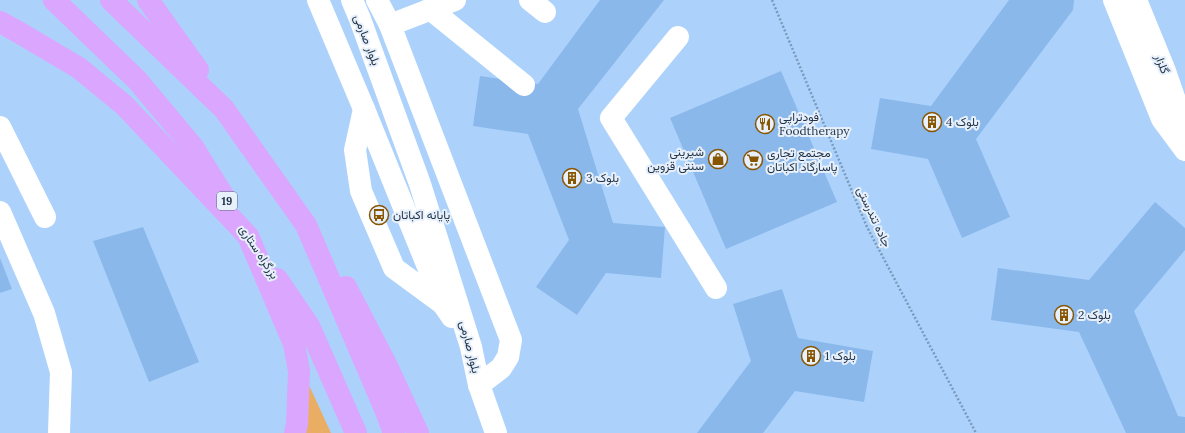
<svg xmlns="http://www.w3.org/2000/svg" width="1185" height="433" font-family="Lora,Vazirmatn,serif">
  <rect width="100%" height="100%" fill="#acd2fc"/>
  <polygon fill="#e9ae64" points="308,383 331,433 304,433"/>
  <g fill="#8ab8eb">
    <polygon points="600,0 664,0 578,109 613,223 665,227 661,278 606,273 577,315 536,287 569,240 528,134 473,126 480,76 538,84"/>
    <polygon points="1009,0 1074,0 1073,10 976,139 1010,217 962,238 928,159 871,149 880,98 931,106"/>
    <polygon points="781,71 837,202 726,249 670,118"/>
    <polygon points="1155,202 1185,228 1185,250 1134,311 1178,416 1185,417 1185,433 1126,433 1079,332 991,320 998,268 1089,280"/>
    <polygon points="143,227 199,362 149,382 93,241"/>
    <polygon points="0,258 12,289 0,293"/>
    <polygon points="782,289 798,338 873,351 864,402 795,391 763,433 697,433 751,361 733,304"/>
  </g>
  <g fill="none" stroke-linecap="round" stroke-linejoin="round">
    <polyline stroke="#7a99bb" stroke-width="2.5" stroke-dasharray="2 2" stroke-linecap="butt" points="772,0 867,227 976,433"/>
    <g stroke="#fff" stroke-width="22">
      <polyline points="318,0 364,109 443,304 452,317"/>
      <polyline points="352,0 360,19 420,184 471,347 479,385 496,433"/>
      <polyline points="377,0 390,25 511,340 508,357 501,368 479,385"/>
      <polyline points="530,0 545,12"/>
      <polyline points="1114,0 1162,119 1185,150"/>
      <polyline points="1136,0 1165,71 1185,129"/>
      <polyline points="430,9 524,85"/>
      <polyline points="390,25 455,0"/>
      <polyline points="678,37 611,118 716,288"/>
      <polyline points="364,109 355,150 361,191 394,268 443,304"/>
      <polyline points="0,127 45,217"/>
      <polyline points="0,212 44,313 61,372 59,433"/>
    </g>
    <g stroke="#dba6fe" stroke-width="22">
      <polyline points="54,0 137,80 193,147 224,197"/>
      <polyline points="111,0 224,109 306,225 385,409 394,433"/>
      <polyline points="148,0 198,70"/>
      <polyline points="0,22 20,33 79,68 124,105 248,236 294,344 299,371 297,424 295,433"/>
      <polyline points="277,279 309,326 356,433"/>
      <polyline points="346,287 387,366 418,433"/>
    </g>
  </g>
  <defs>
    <symbol id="building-ring" viewBox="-11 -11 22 22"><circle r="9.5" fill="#e7f0fb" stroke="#885600" stroke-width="1.5"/><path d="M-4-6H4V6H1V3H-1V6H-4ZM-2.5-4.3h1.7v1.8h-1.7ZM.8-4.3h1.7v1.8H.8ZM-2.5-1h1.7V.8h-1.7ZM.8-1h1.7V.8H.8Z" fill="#885600"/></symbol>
    <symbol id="restaurant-ring" viewBox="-11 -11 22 22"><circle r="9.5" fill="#e7f0fb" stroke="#885600" stroke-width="1.5"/><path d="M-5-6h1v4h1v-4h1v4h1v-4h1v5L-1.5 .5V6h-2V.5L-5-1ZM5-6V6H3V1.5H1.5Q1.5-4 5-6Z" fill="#885600"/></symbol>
    <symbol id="shop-ring" viewBox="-11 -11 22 22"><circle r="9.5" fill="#e7f0fb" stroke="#885600" stroke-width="1.5"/><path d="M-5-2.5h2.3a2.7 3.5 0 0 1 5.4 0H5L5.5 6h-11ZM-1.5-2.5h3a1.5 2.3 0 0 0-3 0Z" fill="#885600"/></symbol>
    <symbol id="supermarket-ring" viewBox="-11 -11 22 22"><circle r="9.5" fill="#e7f0fb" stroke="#885600" stroke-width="1.5"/><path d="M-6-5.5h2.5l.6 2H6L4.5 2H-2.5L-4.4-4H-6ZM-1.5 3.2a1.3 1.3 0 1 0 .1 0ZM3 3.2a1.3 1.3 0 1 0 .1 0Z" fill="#885600"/></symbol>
    <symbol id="bus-ring" viewBox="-11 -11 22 22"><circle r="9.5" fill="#e7f0fb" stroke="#885600" stroke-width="1.5"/><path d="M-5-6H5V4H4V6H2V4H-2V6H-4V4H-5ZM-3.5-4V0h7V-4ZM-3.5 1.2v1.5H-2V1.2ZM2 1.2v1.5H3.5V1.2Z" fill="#885600"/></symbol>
  </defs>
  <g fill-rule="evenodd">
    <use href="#building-ring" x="921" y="111" width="22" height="22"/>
    <use href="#restaurant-ring" x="754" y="113" width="22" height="22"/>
    <use href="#shop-ring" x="707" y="148" width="22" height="22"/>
    <use href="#supermarket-ring" x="742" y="149" width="22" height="22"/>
    <use href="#building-ring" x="561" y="167" width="22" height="22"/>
    <use href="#bus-ring" x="368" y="204" width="22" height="22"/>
    <use href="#building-ring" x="1053" y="304" width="22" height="22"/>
    <use href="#building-ring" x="800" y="345" width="22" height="22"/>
  </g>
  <g text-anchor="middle" stroke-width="4" stroke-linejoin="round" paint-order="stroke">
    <rect fill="#e7f0fb" stroke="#5b6b7c" stroke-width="1" x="217" y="192" width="20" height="18" rx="3"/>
    <g font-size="11" font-weight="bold" fill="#1f3246">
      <text x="227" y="205">19</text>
    </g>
    <g font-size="12" fill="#1f3246" stroke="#e7f0fb">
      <text transform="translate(367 40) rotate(69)" y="4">بلوار صارمی</text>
      <text transform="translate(1162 64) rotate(69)" y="4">گلزار</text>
      <text transform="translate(874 217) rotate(65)" y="4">جاده تندرستی</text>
      <text transform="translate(259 252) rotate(57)" y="4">بزرگراه ستاری</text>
      <text transform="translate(470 347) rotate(76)" y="4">بلوار صارمی</text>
    </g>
    <g font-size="12" fill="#1f3246" stroke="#e7f0fb" text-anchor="start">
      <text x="779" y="121">فودتراپی<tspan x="779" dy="14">Foodtherapy</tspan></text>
      <text x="946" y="126">بلوک 4</text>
      <text x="704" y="156" text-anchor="end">شیرینی<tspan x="704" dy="14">سنتی قزوین</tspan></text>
      <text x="767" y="157">مجتمع تجاری<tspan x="767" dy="14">پاسارگاد اکباتان</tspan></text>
      <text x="586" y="182">بلوک 3</text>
      <text x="393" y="219">پایانه اکباتان</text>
      <text x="1078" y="319">بلوک 2</text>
      <text x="825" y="360">بلوک 1</text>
    </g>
  </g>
</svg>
